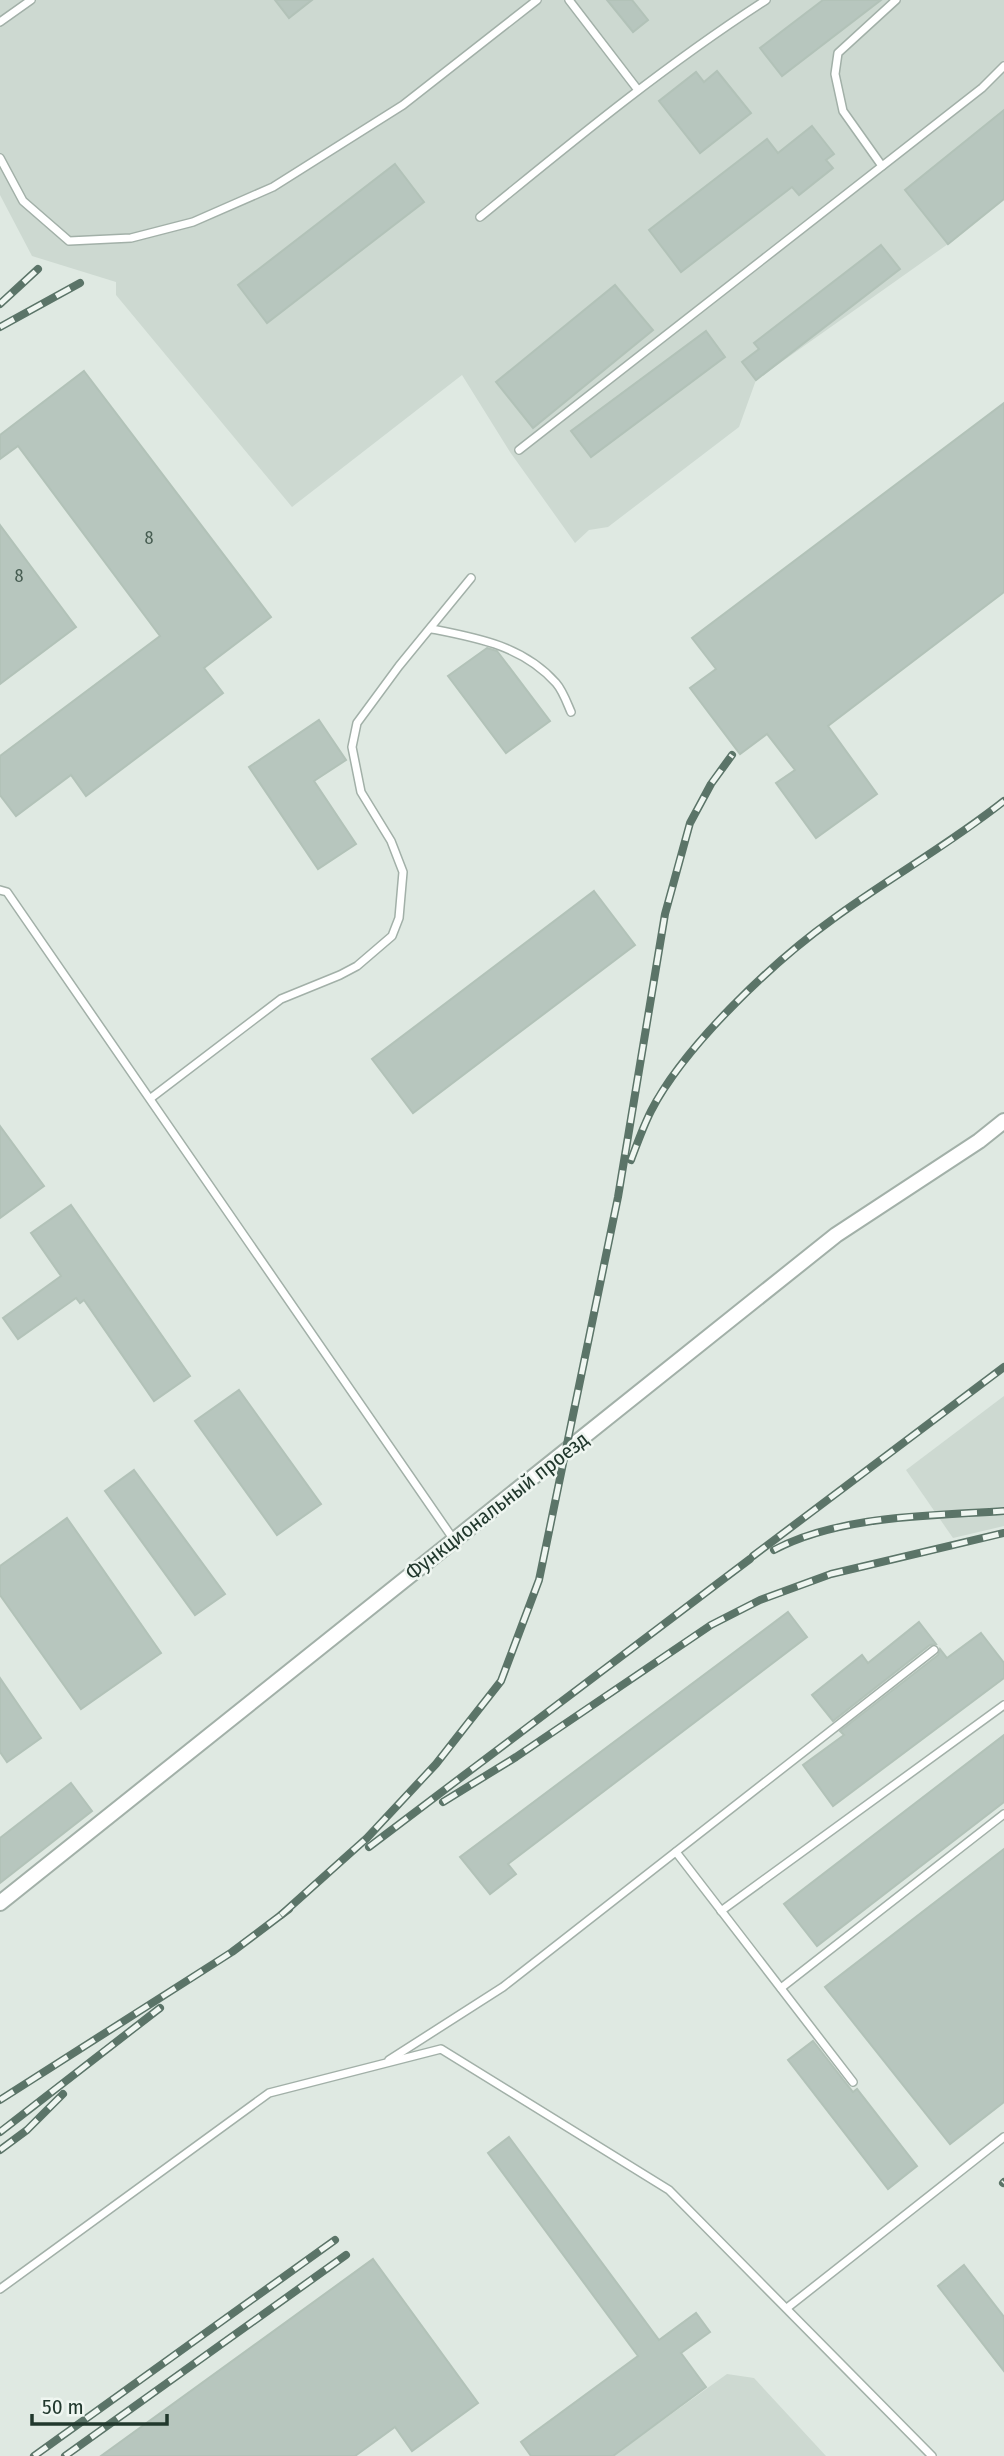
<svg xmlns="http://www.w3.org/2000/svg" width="1004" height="2456" font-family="'Fira Sans Condensed',sans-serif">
  <rect width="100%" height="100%" fill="#dfe9e2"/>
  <g fill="#cdd9d1">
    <polygon points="0,0 1004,0 1004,199 948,244 756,380 739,427 608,527 589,530 575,543 510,452 462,375 292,507 116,295 116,282 32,256 0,195"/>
    <polygon points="1004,1396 1004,1526 953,1538 906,1470"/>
    <polygon points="727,2374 754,2378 826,2456 613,2456"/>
  </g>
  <g fill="#b7c6be" stroke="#b2c2b8" stroke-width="2">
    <polygon points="275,0 312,0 289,18"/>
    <polygon points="607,0 632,0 648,20 633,32"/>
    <polygon points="823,0 881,0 782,76 760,48"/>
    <polygon points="717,71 751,113 700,153 659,101 696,72 704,82"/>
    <polygon points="1004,110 1004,199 948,244 905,190"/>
    <polygon points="812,126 834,154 826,160 833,168 799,195 792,187 681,272 649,230 767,139 778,153"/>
    <polygon points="395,164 424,202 267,323 238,285"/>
    <polygon points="881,245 900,269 756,380 742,362 759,349 754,343"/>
    <polygon points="615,285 653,330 533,428 496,382"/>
    <polygon points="706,331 725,357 591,457 571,431"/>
    <polygon points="84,371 271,617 204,668 223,693 86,796 71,775 16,816 0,795 0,756 160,636 18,446 0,459 0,435"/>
    <polygon points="1004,403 1004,592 828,726 877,794 816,838 776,783 795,770 767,734 740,754 690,688 716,669 692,638"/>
    <polygon points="0,525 76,627 0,684"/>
    <polygon points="487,648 497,651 550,721 506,753 448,676"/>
    <polygon points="319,720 346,760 314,781 356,844 318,869 249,767"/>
    <polygon points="594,891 635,945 413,1113 372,1059"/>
    <polygon points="0,1126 44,1186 0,1218"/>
    <polygon points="71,1205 190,1376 154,1401 84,1300 80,1303 76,1298 18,1339 3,1318 61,1276 31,1233"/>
    <polygon points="239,1390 321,1504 277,1535 195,1421"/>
    <polygon points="134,1470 225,1594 195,1615 105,1491"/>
    <polygon points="67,1518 161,1653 81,1709 0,1595 0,1566"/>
    <polygon points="788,1612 807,1637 508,1864 516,1874 490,1894 460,1857"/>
    <polygon points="919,1622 936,1644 930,1645 833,1721 812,1695 862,1655 868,1663"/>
    <polygon points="981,1633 1004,1663 1004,1678 833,1806 803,1765 844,1735 840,1731 938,1655 940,1649 947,1658"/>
    <polygon points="0,1678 41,1738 7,1762 0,1752"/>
    <polygon points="1004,1735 1004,1802 817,1946 784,1904"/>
    <polygon points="71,1783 92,1811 0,1883 0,1838"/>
    <polygon points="1004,1849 1004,2102 950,2144 825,1987"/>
    <polygon points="813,2041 853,2092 857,2089 917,2166 888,2189 788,2060"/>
    <polygon points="509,2137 659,2340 696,2313 710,2332 681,2353 706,2387 613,2456 531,2456 521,2442 638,2356 488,2153"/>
    <polygon points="373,2259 478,2403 412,2451 395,2427 355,2456 101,2456"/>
    <polygon points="964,2265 1004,2317 1004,2371 938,2286"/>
  </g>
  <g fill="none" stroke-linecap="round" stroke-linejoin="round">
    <defs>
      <g id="lane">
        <polyline points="569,0 638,90"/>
        <polyline points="0,22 31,0"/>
        <polyline points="0,158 23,201 69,241 131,238 193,222 273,187 403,105 537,0"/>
        <polyline points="882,166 843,111 835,74 838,53 896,0"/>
        <path d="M480 217C573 141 665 65 766 0"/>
        <polyline points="519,450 982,88 1004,66"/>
        <path d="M432 629C478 638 523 646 556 683 563 691 567 703 571 712"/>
        <polyline points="0,890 7,892 454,1540"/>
        <polyline points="151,1098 281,999 340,975 357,966 392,936 399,918 403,872 391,841 361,792 352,747 357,723 399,666 471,578"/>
        <polyline points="676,1852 853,2082"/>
        <polyline points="721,1911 1004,1705"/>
        <polyline points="781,1988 1004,1814"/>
        <polyline points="389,2060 503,1987 934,1650"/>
        <polyline points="0,2289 269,2093 441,2049 669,2190 932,2456"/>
        <polyline points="787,2308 1004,2137"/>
      </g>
      <polyline id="street" points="0,1903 836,1235 979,1141 1004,1121"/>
    </defs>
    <use href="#lane" stroke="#a2b0a8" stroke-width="10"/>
    <use href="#street" stroke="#a2b0a8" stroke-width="18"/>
    <use href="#lane" stroke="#fff" stroke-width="7"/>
    <use href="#street" stroke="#fff" stroke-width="14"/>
    <defs>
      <g id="rail">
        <polyline points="0,304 38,269"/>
        <polyline points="0,327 80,283"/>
        <path d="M631 1160C637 1144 643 1127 651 1111 685 1045 773 962 833 919 889 878 950 844 1004 801"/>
        <path d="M774 1550C840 1515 930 1516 1004 1511"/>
        <polyline points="753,1556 1004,1367"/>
        <polyline points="443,1802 516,1757 711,1625 760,1600 831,1574 1004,1533"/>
        <polyline points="369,1847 750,1559"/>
        <polyline points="281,1915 367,1838 436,1764 501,1681 539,1580 618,1197 665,914 690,823 711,784 732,755"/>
        <polyline points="0,2100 232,1952 289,1909"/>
        <polyline points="0,2132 160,2008"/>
        <polyline points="0,2150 27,2130 63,2094"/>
        <polyline points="1003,2183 1004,2182"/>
        <polyline points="34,2456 335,2240"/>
        <polyline points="65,2456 346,2255"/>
      </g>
    </defs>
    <use href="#rail" stroke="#5b7468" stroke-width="8"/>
    <use href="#rail" stroke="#eff6f1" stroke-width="5" stroke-dasharray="16" stroke-linecap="butt"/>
  </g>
  <g text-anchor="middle" stroke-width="5" stroke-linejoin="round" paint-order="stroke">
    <g font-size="18" fill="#465c51">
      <text x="149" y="544">8</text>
      <text x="19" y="582">8</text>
    </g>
    <g font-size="21" fill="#21382d" stroke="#eff6f1">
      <text transform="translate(497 1506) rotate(-38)" y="7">Функциональный проезд</text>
    </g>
  </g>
  <path d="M32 2414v10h135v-10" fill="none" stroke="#21382d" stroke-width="3.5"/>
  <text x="42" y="2414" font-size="21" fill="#21382d" stroke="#eff6f1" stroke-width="5" paint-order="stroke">50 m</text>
</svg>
